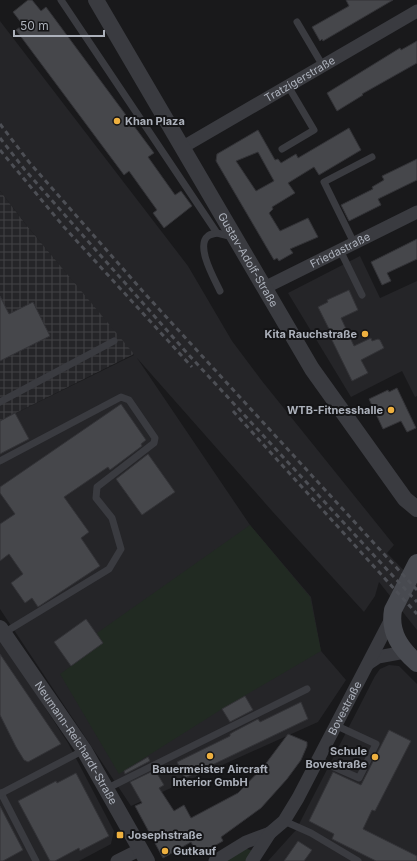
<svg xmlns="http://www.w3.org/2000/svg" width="417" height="861" font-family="Inter,sans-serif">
  <defs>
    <pattern id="industrial-grid" width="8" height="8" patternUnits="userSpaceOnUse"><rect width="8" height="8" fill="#252528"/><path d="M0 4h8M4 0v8" fill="none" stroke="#424245"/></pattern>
  </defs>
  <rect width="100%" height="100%" fill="#19191b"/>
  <g fill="#252528">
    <polygon points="0,21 188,266 232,341 262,381 394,545 387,553 417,584 417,630 379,582 375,596 364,612 272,511 137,358 250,525 311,597 321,651 346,680 318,722 131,806 0,609 0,421 134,355 27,226 0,191"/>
    <polygon points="360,256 380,298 417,281 417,396 415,397 402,371 351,397 288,293"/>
    <polygon points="0,638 68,743 114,831 111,844 79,861 0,861"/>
    <polygon points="389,665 399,666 417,684 417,861 268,861 296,830 375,676 380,669"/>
  </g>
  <polygon fill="url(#industrial-grid)" points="0,191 27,226 134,354 0,421"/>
  <g fill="#212a22">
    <polygon points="250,525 310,597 321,651 222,709 119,774 60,674 103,643 97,633"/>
    <polygon points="243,848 251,850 252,856 247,861 223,861"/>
  </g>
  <g fill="#46474b" stroke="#333337" fill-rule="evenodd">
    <polygon points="28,0 32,0 41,11 46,7 154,153 148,157 175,195 181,191 192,206 164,228 153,213 157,210 129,171 124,175 16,30 23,25 13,12"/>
    <polygon points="346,0 393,0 323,41 322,39 320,41 312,27 349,6"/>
    <polygon points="417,41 417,63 362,94 363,95 337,111 327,93 400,48 401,50"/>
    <path d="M349 128 361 150 319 175 314 167 288 183 295 193 272 207 273 209 269 213 280 231 308 218 318 237 290 249 293 253 279 261 277 258 274 260 216 161 217 154 258 130 275 160 278 159 281 163 296 154 298 158ZM258 152 274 181 256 191 236 161Z"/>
    <polygon points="417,159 417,180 378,199 381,205 349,221 341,205 373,189 372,187 384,180 382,176"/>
    <polygon points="417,239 417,259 387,273 391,281 382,285 371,262"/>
    <polygon points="349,290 358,310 341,318 354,346 371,338 372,341 378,339 380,340 384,348 361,360 368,373 352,381 329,334 331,333 318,307 328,302 327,300"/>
    <polygon points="0,296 9,314 33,302 50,336 0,361"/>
    <polygon points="397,388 416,428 407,432 401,421 383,429 369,399 388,390 389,392"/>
    <polygon points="121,404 146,440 141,444 142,446 110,470 108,467 64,497 89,532 81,538 100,566 38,607 32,598 25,603 11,583 23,574 9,554 0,561 0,524 15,514 0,493 0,487"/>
    <polygon points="15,413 29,439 0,454 0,421"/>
    <polygon points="148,454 175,492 142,515 116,479"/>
    <polygon points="86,619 103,643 71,666 54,642"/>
    <polygon points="0,654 61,744 28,762 24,760 16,747 0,715"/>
    <polygon points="245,696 253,710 230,722 222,709"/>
    <polygon points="301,702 308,719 185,778 177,762 230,736 230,734 235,731 258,719 260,722"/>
    <polygon points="389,730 411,741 375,811 372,810 363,829 417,856 417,861 376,861 332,839 334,834 309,821 333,772 361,785"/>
    <polygon points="288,734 307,742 307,746 301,760 287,779 261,808 221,837 223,841 198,855 191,842 163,858 135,806 142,803 130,782 155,770 164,785 159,788 174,811 184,805 191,818 238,793 264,766"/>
    <polygon points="148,757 150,761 125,774 124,771"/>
    <polygon points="76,773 109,836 80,851 79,848 55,861 50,861 18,801 56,781 57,783"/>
    <polygon points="0,806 23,850 3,861 0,861"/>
    <polygon points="298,841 312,850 304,861 284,861"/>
  </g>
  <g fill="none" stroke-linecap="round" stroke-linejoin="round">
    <g stroke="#3a3b40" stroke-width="7">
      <polyline points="61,0 217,233 233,237"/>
      <polyline points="297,22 323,66"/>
      <polyline points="282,149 314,130 288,86"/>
      <path d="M217 233C214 234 210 234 208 236 195 246 215 280 220 291"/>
      <polyline points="354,243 324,182 372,157"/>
      <polyline points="340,250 362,295"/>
      <polyline points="0,402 114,341"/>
      <polyline points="0,461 121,397 129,400 155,438 154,443 97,487 96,498 112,518 121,549 109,569 2,634"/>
      <polyline points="318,760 359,778 376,744 335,725"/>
      <polyline points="106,789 307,689"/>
      <polyline points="1,793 36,861"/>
      <polyline points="0,794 84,750"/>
      <polyline points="284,821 311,833 358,861"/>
    </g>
    <g stroke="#3a3b40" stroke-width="13">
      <path id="s1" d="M183 147 417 11"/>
      <path id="s2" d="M264 288 417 212"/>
      <polyline points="369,663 378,657 405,652"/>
      <polyline points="117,861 141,849"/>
      <polyline points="215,861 246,842 270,833"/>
      <path id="s3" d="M252 861 270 833 284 821 298 798 391 619"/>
    </g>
    <g stroke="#3a3b40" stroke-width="16">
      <path id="s4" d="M96 0 312 369 405 499 417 509"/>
      <path id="s5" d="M0 628 84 750 147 861"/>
    </g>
    <path stroke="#484a50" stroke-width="18" d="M417 563 393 610C389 633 401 649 417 663"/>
    <g stroke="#4d4f55" stroke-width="3" stroke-dasharray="5 4" stroke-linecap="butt">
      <polyline points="0,124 29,162 147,296 417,590"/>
      <polyline points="0,138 25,170 187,353 417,602"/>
      <polyline points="0,150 64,227 192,367"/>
      <polyline points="233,411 417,614"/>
    </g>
  </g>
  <g fill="#eeb03f" stroke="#141416" stroke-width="1.5">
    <circle cx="117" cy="121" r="4"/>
    <circle cx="365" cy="334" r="4"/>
    <circle cx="391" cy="410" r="4"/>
    <circle cx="210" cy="756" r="4"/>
    <circle cx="375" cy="757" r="4"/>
    <rect x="116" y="831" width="8" height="8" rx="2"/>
    <circle cx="165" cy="851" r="4"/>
  </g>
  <g text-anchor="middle" stroke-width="4" stroke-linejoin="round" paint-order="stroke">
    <g font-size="11" fill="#acb1bb" stroke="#141416">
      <text dy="4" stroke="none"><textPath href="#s1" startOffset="135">Tratzigerstraße</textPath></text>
      <text dy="4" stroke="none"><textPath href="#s2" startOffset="85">Friedastraße</textPath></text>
      <text dy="4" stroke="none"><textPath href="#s4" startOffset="301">Gustav-Adolf-Straße</textPath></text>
      <text dy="4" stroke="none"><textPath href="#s3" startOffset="180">Bovestraße</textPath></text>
      <text dy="4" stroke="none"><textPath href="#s5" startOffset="138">Neumann-Reichardt-Straße</textPath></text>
    </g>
    <g font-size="11" font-weight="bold" fill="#acb1bb" stroke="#141416" text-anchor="start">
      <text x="125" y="125">Khan Plaza</text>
      <text x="357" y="338" text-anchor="end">Kita Rauchstraße</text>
      <text x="383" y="414" text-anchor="end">WTB-Fitnesshalle</text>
      <text x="367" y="755" text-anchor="end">Schule<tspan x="367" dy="13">Bovestraße</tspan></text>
      <text x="210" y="773" text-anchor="middle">Bauermeister Aircraft<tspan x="210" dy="13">Interior GmbH</tspan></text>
      <text x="128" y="839">Josephstraße</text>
      <text x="173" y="855">Gutkauf</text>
    </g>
  </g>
  <path d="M14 30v6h90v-6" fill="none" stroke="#acb1bb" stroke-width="2"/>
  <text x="20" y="30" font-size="12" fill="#acb1bb" stroke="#141416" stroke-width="3" paint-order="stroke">50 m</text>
</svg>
